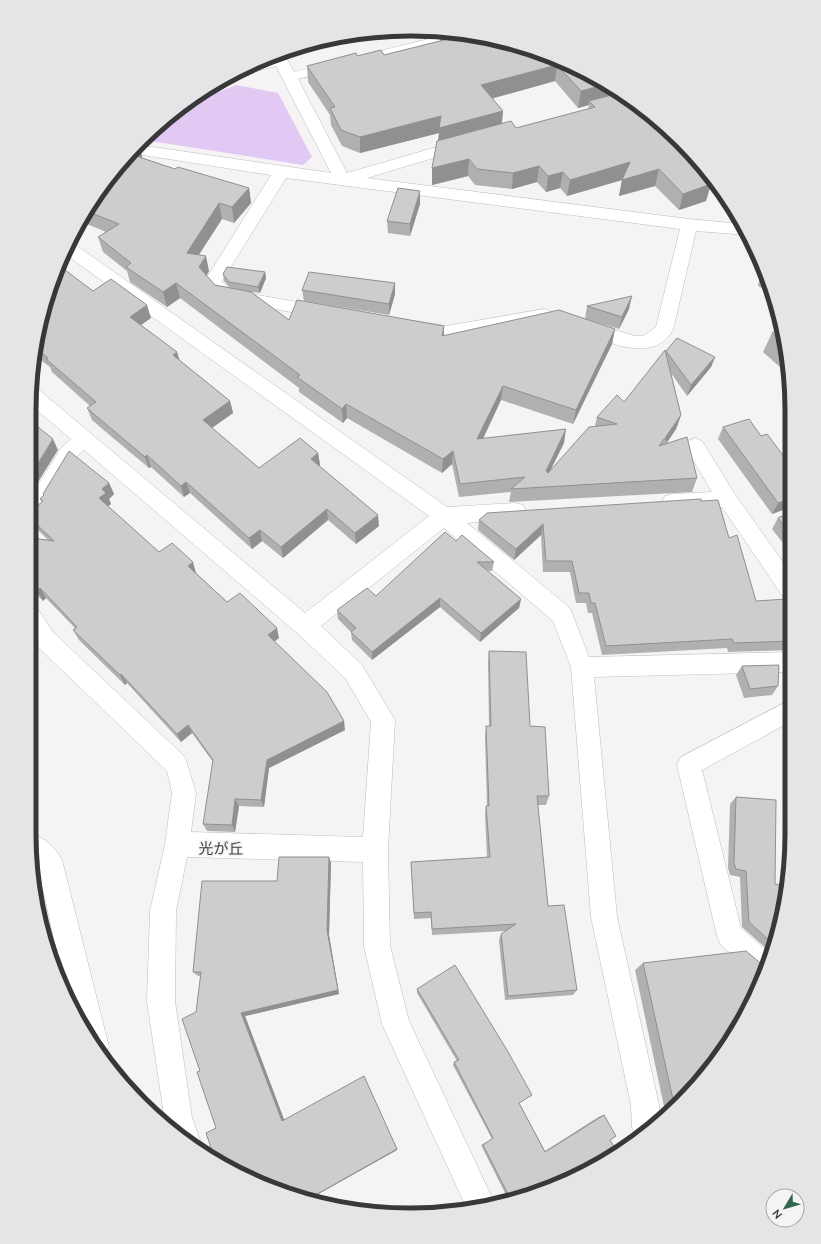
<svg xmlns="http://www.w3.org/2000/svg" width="821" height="1244" font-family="'Nunito Sans','Noto Sans JP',sans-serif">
  <rect width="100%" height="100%" fill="#f5f3f6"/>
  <polygon fill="#e1c9f3" points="236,85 278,93 312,157 303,165 144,140 177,109"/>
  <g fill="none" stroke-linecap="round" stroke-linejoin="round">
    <defs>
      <g id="minor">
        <path d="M457 32 473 35 298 79 347 173 464 139 470 141 472 144 470 147 367 178 689 219 742 224 748 235 696 231 673 330C653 365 607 341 579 332L576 327 579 322 585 321 635 336H643L656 327 680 229 286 178 222 281 230 290 330 308 333 312 330 316 324 318 219 299 204 282 271 175 130 153 139 145 331 173 276 66 235 77 230 76 242 68 284 53 294 72Z"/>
        <polygon points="68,242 73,243 447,507 516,503 523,505 526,511 523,517 516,519 467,523 570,608 589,657 790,652 790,672 594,677 617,917 659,1105 660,1116 635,1136 632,1127 631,1105 591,917 571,667 553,621 444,528 321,626 362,665 395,720 388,850 390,946 409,1021 495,1204 485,1208 467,1209 382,1024 364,946 363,862 187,857 176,911 175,1001 192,1118 200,1140 197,1147 178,1136 165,1122 147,1001 150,911 165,844 172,793 167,771 37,646 30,636 31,609 39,611 53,632 185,757 196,793 191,832 363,837 371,722 346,679 297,633 84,450 75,458 38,520 31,522 31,496 61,448 71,439 32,406 32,388 39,390 305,613 429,516 65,254"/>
        <polygon points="544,309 550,311 553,315 550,319 446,340 409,332 406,327 409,322 415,321 446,326"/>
        <polygon points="695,438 702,441 734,493 790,572 790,598 782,595 722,507 672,510 665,508 662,502 665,496 672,494 712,492 685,446 688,441"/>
        <polygon points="790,700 790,722 702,770 741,928 768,952 760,978 755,975 721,945 717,936 677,765 681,757"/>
        <path d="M31 833C44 838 56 847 62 860L109 1047 104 1057C64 1014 52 924 38 867L34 864 29 834Z"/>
      </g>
    </defs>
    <use href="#minor" stroke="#bdbbbe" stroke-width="1"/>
    <use href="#minor" fill="#fff" fill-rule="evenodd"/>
  </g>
  <g fill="#b0afb2" fill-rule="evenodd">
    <path d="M441 36 533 49 601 80 682 155 711 184 706 201 679 210 655 186 619 196 622 180 567 196 560 188 546 192 537 182 512 189 475 185 468 176 432 185 438 140 439 133 360 153 342 146 331 125 330 115 308 82 307 66 357 56 384 55 440 41ZM555 81 578 108 589 105 588 109 516 128 502 124 503 111 492 98Z"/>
    <polygon points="142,156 142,158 175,169 249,188 251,203 234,223 222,219 199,255 209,271 206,276 215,285 230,288 224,281 223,274 265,272 266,278 260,293 251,292 289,320 444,336 615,329 612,344 573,424 501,400 483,439 564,443 550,471 595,426 597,417 624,402 666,353 666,351 715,357 711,367 687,396 671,373 681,415 676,429 668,441 668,443 697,478 692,492 509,502 511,492 459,497 452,464 442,473 347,418 343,423 299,392 299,388 180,298 167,307 130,282 127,271 103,252 98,237 106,232 82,222 124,159"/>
    <polygon points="420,204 410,236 388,233 387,221"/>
    <polygon points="762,266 772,293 758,286"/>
    <polygon points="61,267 93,291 151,318 141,325 177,352 179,360 230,401 233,413 212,428 259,468 318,453 320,465 319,466 379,526 356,544 328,520 283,558 262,541 252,549 190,493 184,497 151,467 149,468 113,438 92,420 87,408 90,406 52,372 50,367 34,355"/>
    <polygon points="395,283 395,294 389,315 304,301 302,290"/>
    <polygon points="587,306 629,309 619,329 585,319"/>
    <polygon points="782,328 790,376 763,352 772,333"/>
    <polygon points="723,427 761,436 791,507 772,514 718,439"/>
    <polygon points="109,483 114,494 109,499 111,504 108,506 159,552 196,573 227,602 279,638 274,642 345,730 269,768 264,807 239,806 235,832 207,831 203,824 213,762 192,733 181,742 127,683 125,685 79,640 73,630 75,628 46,598 43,601 31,588 31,538 48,540 31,523 31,511 42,502 40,499 44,495 43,494"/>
    <polygon points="701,501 729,538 756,601 790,608 790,650 728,652 727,648 602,655 592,613 588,613 586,603 576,603 570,572 543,572 541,535 514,560 478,530 479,520"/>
    <polygon points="791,512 790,552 772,529 778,518"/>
    <polygon points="456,541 494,562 492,571 488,571 521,599 519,608 480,642 440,607 372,660 352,640 351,632 338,619 337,610 376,596"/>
    <polygon points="489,651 530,726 549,796 546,805 538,805 548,906 577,990 573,995 505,1000 499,940 501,934 506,931 432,935 431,918 414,919 411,862 487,858 485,814 486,806 487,806 485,736 486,726 489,726 488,662"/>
    <polygon points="742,666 778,686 772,695 744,698 736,675"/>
    <polygon points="736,797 783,902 768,950 742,927 740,877 730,875 728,868 730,804"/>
    <polygon points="329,857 331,863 329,935 339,994 245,1016 284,1120 397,1150 313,1197 216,1128 200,1071 200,976 198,976 193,972 277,881"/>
    <polygon points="643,963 764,966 763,969 760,971 697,1085 665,1111 635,970"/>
    <polygon points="417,989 519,1103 545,1151 600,1116 604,1115 610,1140 601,1164 508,1199 481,1145 492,1139 453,1065 454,1062 457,1061 417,993"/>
  </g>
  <g fill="#908f91">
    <polygon points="557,65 555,81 480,102 481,85"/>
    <polygon points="607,84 623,96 589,101 589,105 578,108 581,91"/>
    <polygon points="503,111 501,128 438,145 439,133 360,153 360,137 441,116"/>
    <polygon points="678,141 689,153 665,160 670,143"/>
    <polygon points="138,145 139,145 142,156 143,173 139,157"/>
    <polygon points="469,159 468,176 432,185 432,168"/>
    <polygon points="630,162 659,169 655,186 619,196 622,180 567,196 570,180"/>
    <polygon points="539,166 537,182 512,189 513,173"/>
    <polygon points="563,172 560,188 546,192 548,176"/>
    <polygon points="711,184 706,201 679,210 683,194"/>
    <polygon points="249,188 251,203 234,223 232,207"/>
    <polygon points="420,191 420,204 410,236 410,224"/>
    <polygon points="219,203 222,219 190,268 187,253"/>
    <polygon points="206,256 209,271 203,282 199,267"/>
    <polygon points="265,272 266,278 260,293 258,287"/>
    <polygon points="176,283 180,298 167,307 163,292"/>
    <polygon points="395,283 395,294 389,315 389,304"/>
    <polygon points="632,296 629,309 619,329 622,317"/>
    <polygon points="147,305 151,318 135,329 130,317"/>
    <polygon points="444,326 444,341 442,336"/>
    <polygon points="615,329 612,344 573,424 576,410"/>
    <polygon points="177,352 181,365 173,355"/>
    <polygon points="715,357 711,367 687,396 691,385"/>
    <polygon points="503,386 501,400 476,453 477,439"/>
    <polygon points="230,401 233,413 206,432 203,420"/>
    <polygon points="346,404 347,418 343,423 342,409"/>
    <polygon points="681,415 676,429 668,441 665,438"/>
    <polygon points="566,429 564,443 543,485 546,471"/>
    <polygon points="53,439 58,450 33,490 31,487 32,473"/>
    <polygon points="453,451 452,464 442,473 443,459"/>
    <polygon points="318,453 320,465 312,471 311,459"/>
    <polygon points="147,455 151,467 149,468 145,457"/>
    <polygon points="186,482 190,493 184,497 181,486"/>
    <polygon points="109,483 114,494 109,499 111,504 104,509 99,498 102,489"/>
    <polygon points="791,499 791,507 772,514 778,503"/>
    <polygon points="327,509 328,520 283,558 281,547"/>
    <polygon points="378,515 379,526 356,544 355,533"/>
    <polygon points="543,524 541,535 514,560 516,549"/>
    <polygon points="260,530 262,541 252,549 249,538"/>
    <polygon points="193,562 196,573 192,577 188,566"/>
    <polygon points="40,588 46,598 43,601 37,591"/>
    <polygon points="440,598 440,607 372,660 372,652"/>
    <polygon points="521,599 519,608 480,642 481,633"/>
    <polygon points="277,628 279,638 270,645 268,635"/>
    <polygon points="121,674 127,683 125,685 120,675"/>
    <polygon points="344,721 345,730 269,768 264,807 261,800 267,760"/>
    <polygon points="188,725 192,733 181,742 177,734"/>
    <polygon points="235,799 239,806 235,832 232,825"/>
    <polygon points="329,857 331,863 329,935 339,994 245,1016 285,1122 282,1121 241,1013 327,930"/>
    <polygon points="54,965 58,968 59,975"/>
    <polygon points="364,1076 397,1150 313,1197 312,1197"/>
  </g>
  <g fill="#cdcccf" stroke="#908f91">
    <polygon points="457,32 461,32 533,49 601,80 607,84 581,91 557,65 481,85 503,111 439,128 441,116 360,137 341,130 330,108 335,107 307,66 356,53 357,56 381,50 384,55 444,40 441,36"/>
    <polygon points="619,93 662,124 678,141 670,143 711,184 683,194 659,169 622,180 630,162 570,180 563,172 548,176 539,166 513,173 477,169 469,159 432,168 437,141 511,121 516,128 595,107 589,101"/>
    <polygon points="138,145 139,157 175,169 178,167 249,188 232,207 219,203 187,253 206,256 199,267 215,285 251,292 289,320 297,300 444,326 442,336 559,310 615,329 576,410 503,386 477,439 566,429 546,471 548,473 589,427 617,424 597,417 617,395 624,402 665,350 681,415 665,438 668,441 664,439 659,446 687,437 697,478 511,489 525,477 460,484 453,451 443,459 346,404 342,409 297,377 300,375 176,283 163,292 126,267 131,263 98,237 119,224 89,212 124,159"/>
    <polygon points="398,188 420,191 410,224 387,221"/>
    <polygon points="61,267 93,291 111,279 147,305 130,317 177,352 173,355 230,401 203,420 259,468 300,438 318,453 311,459 378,515 355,533 327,509 281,547 260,530 249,538 186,482 181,486 147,455 145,457 108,426 87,408 96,402 46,359 48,358 36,348"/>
    <polygon points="227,267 265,272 258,287 229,282 223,274"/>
    <polygon points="763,270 765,275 763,274"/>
    <polygon points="309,272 395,283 389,304 302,290"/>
    <polygon points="632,296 622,317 587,306"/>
    <polygon points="782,328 785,345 772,333"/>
    <polygon points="677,338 715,357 691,385 666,351"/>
    <polygon points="749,419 761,436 767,434 791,466 791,499 778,503 723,427"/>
    <polygon points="32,422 53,439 32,473"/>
    <polygon points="69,451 109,483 102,489 106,493 99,498 159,552 172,543 193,562 188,566 227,602 240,593 277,628 268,635 327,692 344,721 267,760 261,800 235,799 232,825 203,824 213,760 188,725 177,734 121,674 120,675 73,630 77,627 40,588 37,591 31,585 31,538 54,541 31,519 31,511 43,501 40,499 44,495 43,494"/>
    <polygon points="701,499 701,501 718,500 729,538 737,535 756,601 787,599 790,608 790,641 734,643 732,639 606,646 595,603 591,603 589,593 579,593 572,561 546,561 543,524 516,549 479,520 487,513"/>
    <polygon points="791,512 790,534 778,518"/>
    <polygon points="445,532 456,541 462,535 494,562 477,562 521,599 481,633 440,598 372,652 351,632 356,628 337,610 367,588 376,596"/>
    <polygon points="489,651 526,652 530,726 545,727 549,796 537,796 548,906 564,905 577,990 508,996 501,934 516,924 432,929 431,912 414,913 411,862 490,857 486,806 489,806 486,726 491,726"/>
    <polygon points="779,665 778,686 750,689 742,666"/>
    <polygon points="736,797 776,800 775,884 782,885 783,902 771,942 749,922 746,871 736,869 734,863"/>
    <polygon points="279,857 329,857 327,930 338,990 241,1013 282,1121 364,1076 397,1149 312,1197 265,1186 214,1157 206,1133 216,1128 197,1072 200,1071 182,1019 196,1012 201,972 193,972 202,881 277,881"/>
    <polygon points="746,951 764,966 763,968 759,968 761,974 753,1002 697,1085 674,1104 643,963"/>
    <polygon points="455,965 507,1050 532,1095 519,1103 545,1152 604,1115 616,1136 610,1140 617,1151 601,1164 510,1198 483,1145 493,1138 454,1062 459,1060 417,989"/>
  </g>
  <g text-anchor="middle" stroke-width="3.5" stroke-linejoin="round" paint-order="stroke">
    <g font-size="15" fill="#3d3c3e" stroke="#f5f3f6">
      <text x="221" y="854">光が丘</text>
    </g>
  </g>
  <path d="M0 0H821V1244H0ZM410 36H411A374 374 0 0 1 785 410V834A374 374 0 0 1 411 1208H410A374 374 0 0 1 36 834V410A374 374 0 0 1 410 36Z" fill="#e6e4e7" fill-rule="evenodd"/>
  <path fill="none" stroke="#393839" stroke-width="5" d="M410 36H411A374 374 0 0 1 785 410V834A374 374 0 0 1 411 1208H410A374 374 0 0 1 36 834V410A374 374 0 0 1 410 36Z"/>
  <g transform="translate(785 1208) rotate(232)"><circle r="19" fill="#f5f3f6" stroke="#aaa8aa"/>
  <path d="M0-3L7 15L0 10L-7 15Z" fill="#31674d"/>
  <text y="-6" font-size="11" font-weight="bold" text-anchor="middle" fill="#393839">N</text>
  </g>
</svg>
